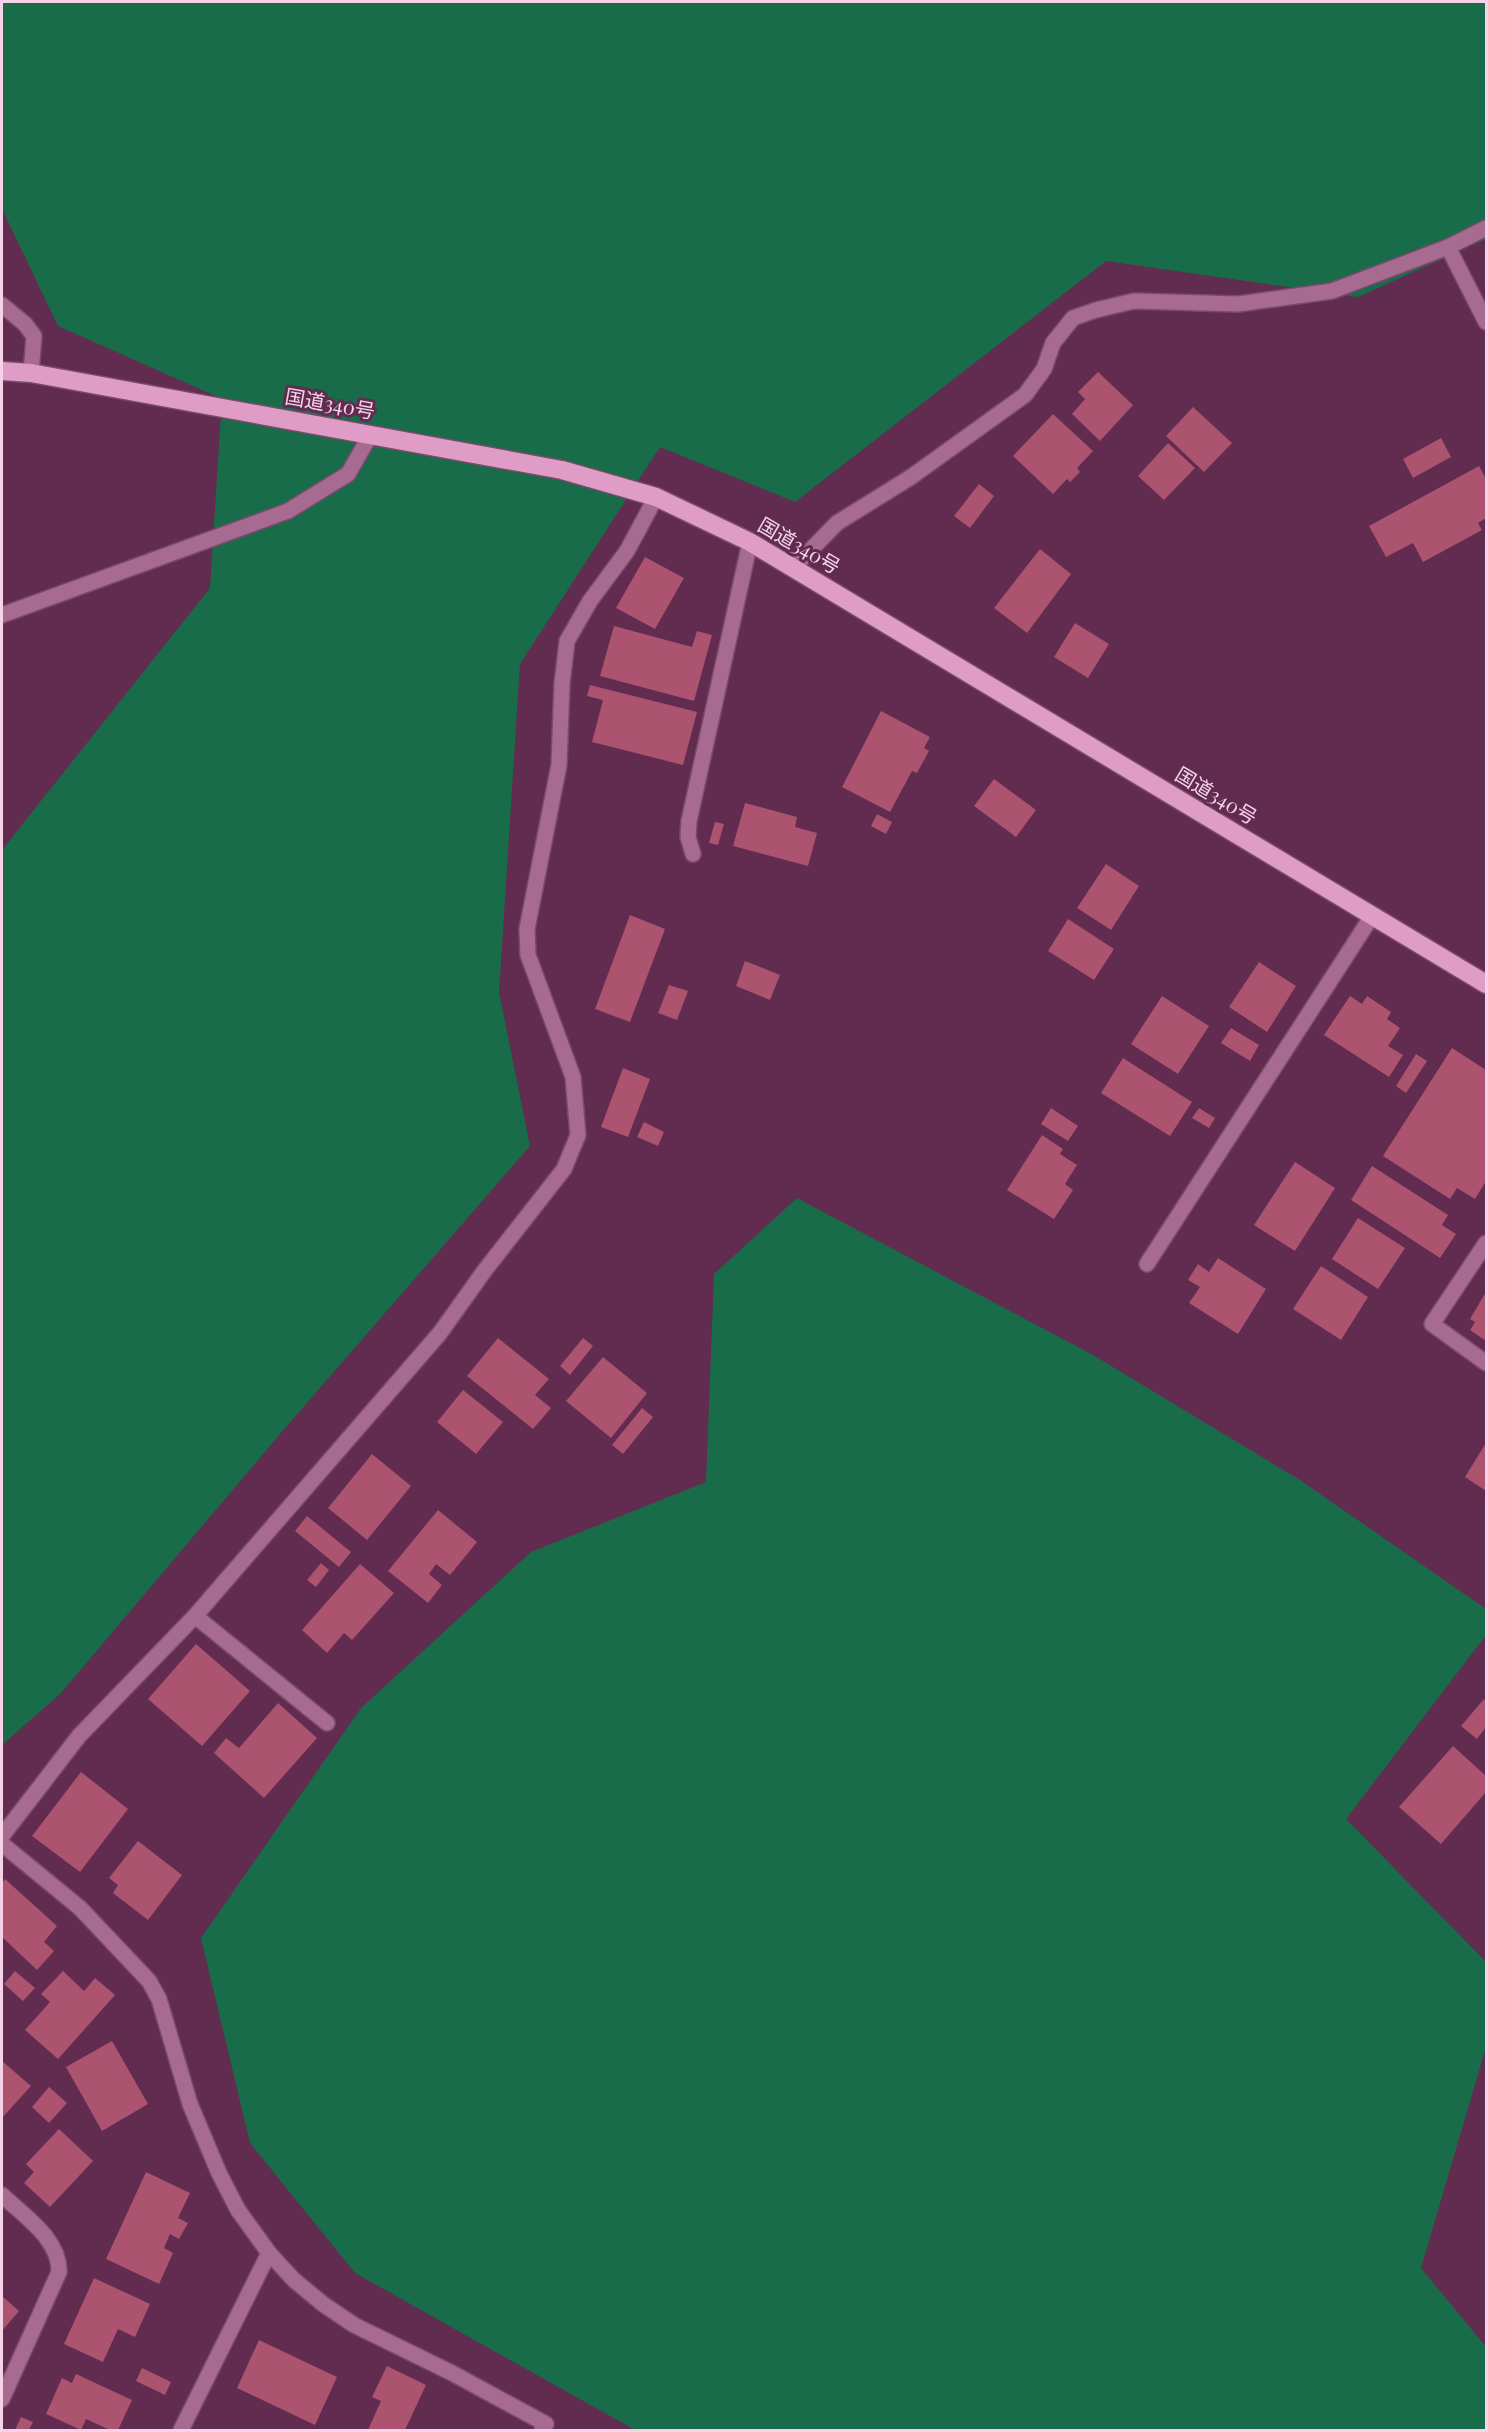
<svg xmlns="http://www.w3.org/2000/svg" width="1488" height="2432" font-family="'Playfair Display','Noto Sans JP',serif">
  <rect width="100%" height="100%" fill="#622b50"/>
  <g fill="#186c4a">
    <polygon points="2,2 1486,2 1486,239 1358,297 1106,261 795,502 660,447 520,664 499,992 530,1146 280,1434 61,1693 2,1745 2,850 210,588 222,399 58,326 2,209"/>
    <polygon points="797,1198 1093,1355 1300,1480 1486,1609 1486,1635 1346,1819 1486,1962 1486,2047 1421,2268 1486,2347 1486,2430 635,2430 355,2273 250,2143 201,1938 361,1708 531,1552 706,1482 714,1274"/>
  </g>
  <g fill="#ab536f">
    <polygon points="1098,372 1133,405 1100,441 1072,414 1085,399 1078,392"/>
    <polygon points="1193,407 1232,443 1204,472 1166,436"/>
    <polygon points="1053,414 1093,451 1077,468 1080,472 1070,482 1067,479 1053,494 1013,456"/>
    <polygon points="1441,438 1451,457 1413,478 1403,459"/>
    <polygon points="1168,443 1195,468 1164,500 1138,476"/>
    <polygon points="1479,466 1486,479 1486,518 1478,523 1482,530 1423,562 1413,543 1386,557 1369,526"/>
    <polygon points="979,484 994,496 970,528 954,516"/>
    <polygon points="1040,549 1071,574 1027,633 994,608"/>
    <polygon points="645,557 684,578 655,629 616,608"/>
    <polygon points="1075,623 1109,644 1088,678 1054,657"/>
    <polygon points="614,626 692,647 697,631 712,635 694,701 600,676"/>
    <polygon points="590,685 697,712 683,765 592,742 603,700 587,696"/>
    <polygon points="881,711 930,737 924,748 929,751 917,773 912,771 890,812 842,787"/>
    <polygon points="994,779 1036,810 1016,837 974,806"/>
    <polygon points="745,803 797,817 795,827 817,833 808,866 733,846"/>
    <polygon points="877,814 892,822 886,834 871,826"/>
    <polygon points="715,822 724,824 718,845 709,843"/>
    <polygon points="1106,864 1139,886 1111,930 1077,908"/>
    <polygon points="630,915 665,929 630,1022 595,1009"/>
    <polygon points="1068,919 1114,949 1094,980 1048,951"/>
    <polygon points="745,961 780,975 770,1000 736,986"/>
    <polygon points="1259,962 1296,986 1267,1032 1229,1007"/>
    <polygon points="669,985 688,991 677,1020 658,1013"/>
    <polygon points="1162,996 1209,1026 1178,1074 1131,1044"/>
    <polygon points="1350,996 1362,1004 1367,996 1391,1012 1387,1019 1400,1028 1388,1046 1403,1055 1389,1077 1324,1035"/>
    <polygon points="1231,1028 1259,1045 1250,1061 1221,1043"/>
    <polygon points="1452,1048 1486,1070 1486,1181 1475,1199 1457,1188 1450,1199 1383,1156"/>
    <polygon points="1416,1054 1427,1061 1406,1093 1396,1086"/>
    <polygon points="1123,1058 1192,1102 1170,1136 1101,1093"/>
    <polygon points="623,1068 650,1079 628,1137 601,1127"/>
    <polygon points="1051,1108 1078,1126 1068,1141 1041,1124"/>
    <polygon points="1199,1108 1215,1118 1209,1128 1192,1118"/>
    <polygon points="644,1122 664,1132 658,1146 637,1137"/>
    <polygon points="1042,1135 1063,1149 1060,1154 1077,1165 1065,1184 1073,1190 1054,1219 1007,1190"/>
    <polygon points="1295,1162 1335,1188 1295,1251 1254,1225"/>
    <polygon points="1372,1166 1448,1215 1442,1225 1456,1234 1440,1258 1351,1200"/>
    <polygon points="1358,1218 1405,1248 1378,1289 1332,1259"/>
    <polygon points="1218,1258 1266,1289 1238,1334 1189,1303 1200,1287 1188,1280 1198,1264 1209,1272"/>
    <polygon points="1321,1266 1368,1297 1341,1340 1293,1309"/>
    <polygon points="1486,1292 1486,1341 1470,1330 1475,1322 1470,1319"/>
    <polygon points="498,1338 549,1379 535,1395 551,1408 533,1429 467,1376"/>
    <polygon points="583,1338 593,1346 570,1375 560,1366"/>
    <polygon points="603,1357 647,1393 611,1438 566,1401"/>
    <polygon points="463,1390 503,1422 476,1454 437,1422"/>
    <polygon points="642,1408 653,1417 623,1454 612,1445"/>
    <polygon points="1486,1443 1486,1491 1465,1477"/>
    <polygon points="372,1454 411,1486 367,1540 328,1508"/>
    <polygon points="438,1510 477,1542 450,1575 436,1564 429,1574 442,1585 428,1603 388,1571"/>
    <polygon points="307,1516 351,1552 339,1567 295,1531"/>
    <polygon points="321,1563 329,1570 316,1587 307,1580"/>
    <polygon points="360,1564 394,1593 352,1640 344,1633 327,1653 302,1630"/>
    <polygon points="196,1644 250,1691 202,1746 148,1699"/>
    <polygon points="1484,1699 1486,1701 1486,1727 1477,1739 1461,1726"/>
    <polygon points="278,1703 317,1738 264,1798 214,1753 226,1738 239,1748"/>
    <polygon points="1453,1746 1486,1776 1486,1792 1441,1844 1399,1807"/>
    <polygon points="81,1772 128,1809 80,1872 32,1836"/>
    <polygon points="138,1841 182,1875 148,1920 113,1893 118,1885 109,1878"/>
    <polygon points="5,1879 57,1926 44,1942 54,1951 37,1970 2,1937 2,1883"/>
    <polygon points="15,1971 35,1988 23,2001 4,1984"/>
    <polygon points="63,1971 84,1991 95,1978 115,1995 58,2059 25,2030 50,2002 41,1994"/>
    <polygon points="112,2041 148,2104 102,2131 66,2067"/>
    <polygon points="2,2061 31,2086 2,2118"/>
    <polygon points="49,2087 67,2103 49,2123 32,2107"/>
    <polygon points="59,2129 93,2161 50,2207 24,2183 34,2172 26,2164"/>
    <polygon points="146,2172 190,2193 178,2218 188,2223 179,2239 170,2234 164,2248 173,2253 159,2284 106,2259"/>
    <polygon points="94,2278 150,2304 135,2337 118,2329 103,2362 64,2344"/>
    <polygon points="2,2296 19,2311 2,2331"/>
    <polygon points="259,2340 337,2377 315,2425 237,2388"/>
    <polygon points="387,2366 426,2385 405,2430 368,2430 381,2401 372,2397"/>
    <polygon points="142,2368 171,2382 165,2395 136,2381"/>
    <polygon points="76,2374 132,2400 118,2430 110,2430 86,2419 81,2430 46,2414 62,2378 72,2383"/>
    <polygon points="21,2417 33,2422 29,2430 15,2430"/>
  </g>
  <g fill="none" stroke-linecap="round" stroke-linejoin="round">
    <defs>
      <g id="minor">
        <polyline points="1448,247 1486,322"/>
        <polyline points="2,305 25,324 34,336 31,373"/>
        <polyline points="793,568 837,523 911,477 1025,395 1044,369 1053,343 1073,318 1096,310 1134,301 1238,304 1332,291 1448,247 1486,228"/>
        <polyline points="2,615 288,511 348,474 371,434"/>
        <polyline points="693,854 688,837 689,821 750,542"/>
        <polyline points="1486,1243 1432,1324 1486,1363"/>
        <polyline points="1147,1264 1372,916"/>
        <polyline points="195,1616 327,1723"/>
        <polyline points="2,1836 79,1736 195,1616 440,1333 485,1270 564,1169 578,1135 573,1077 528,955 527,929 559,765 562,684 567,641 590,601 627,551 656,497"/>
        <polyline points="2,1844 80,1908 149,1981 159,1999 190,2104 219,2173 238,2210 269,2253 294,2280 323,2304 354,2325 452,2373 546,2424 542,2430"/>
        <path d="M2 2195C24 2216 60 2239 59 2272L2 2399"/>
        <polyline points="181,2430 269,2253"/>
      </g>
      <polyline id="highway" points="2,371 31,373 562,470 656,497 750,542 1486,984"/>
    </defs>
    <use href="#minor" stroke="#7a4a6b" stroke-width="18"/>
    <use href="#highway" stroke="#7a4a6b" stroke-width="21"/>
    <use href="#minor" stroke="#a76a91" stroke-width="15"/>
    <use href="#highway" stroke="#df9cc6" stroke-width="18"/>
  </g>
  <g text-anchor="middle" stroke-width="6" stroke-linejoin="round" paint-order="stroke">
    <g font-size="20" fill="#f6d3e8" stroke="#622b50">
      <text transform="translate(330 404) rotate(10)" y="7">国道340号</text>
      <text transform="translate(799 546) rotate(30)" y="7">国道340号</text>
      <text transform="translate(1216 796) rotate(31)" y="7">国道340号</text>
    </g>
  </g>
  <rect width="1488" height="2432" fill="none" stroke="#f6d3e8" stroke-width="6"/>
</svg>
